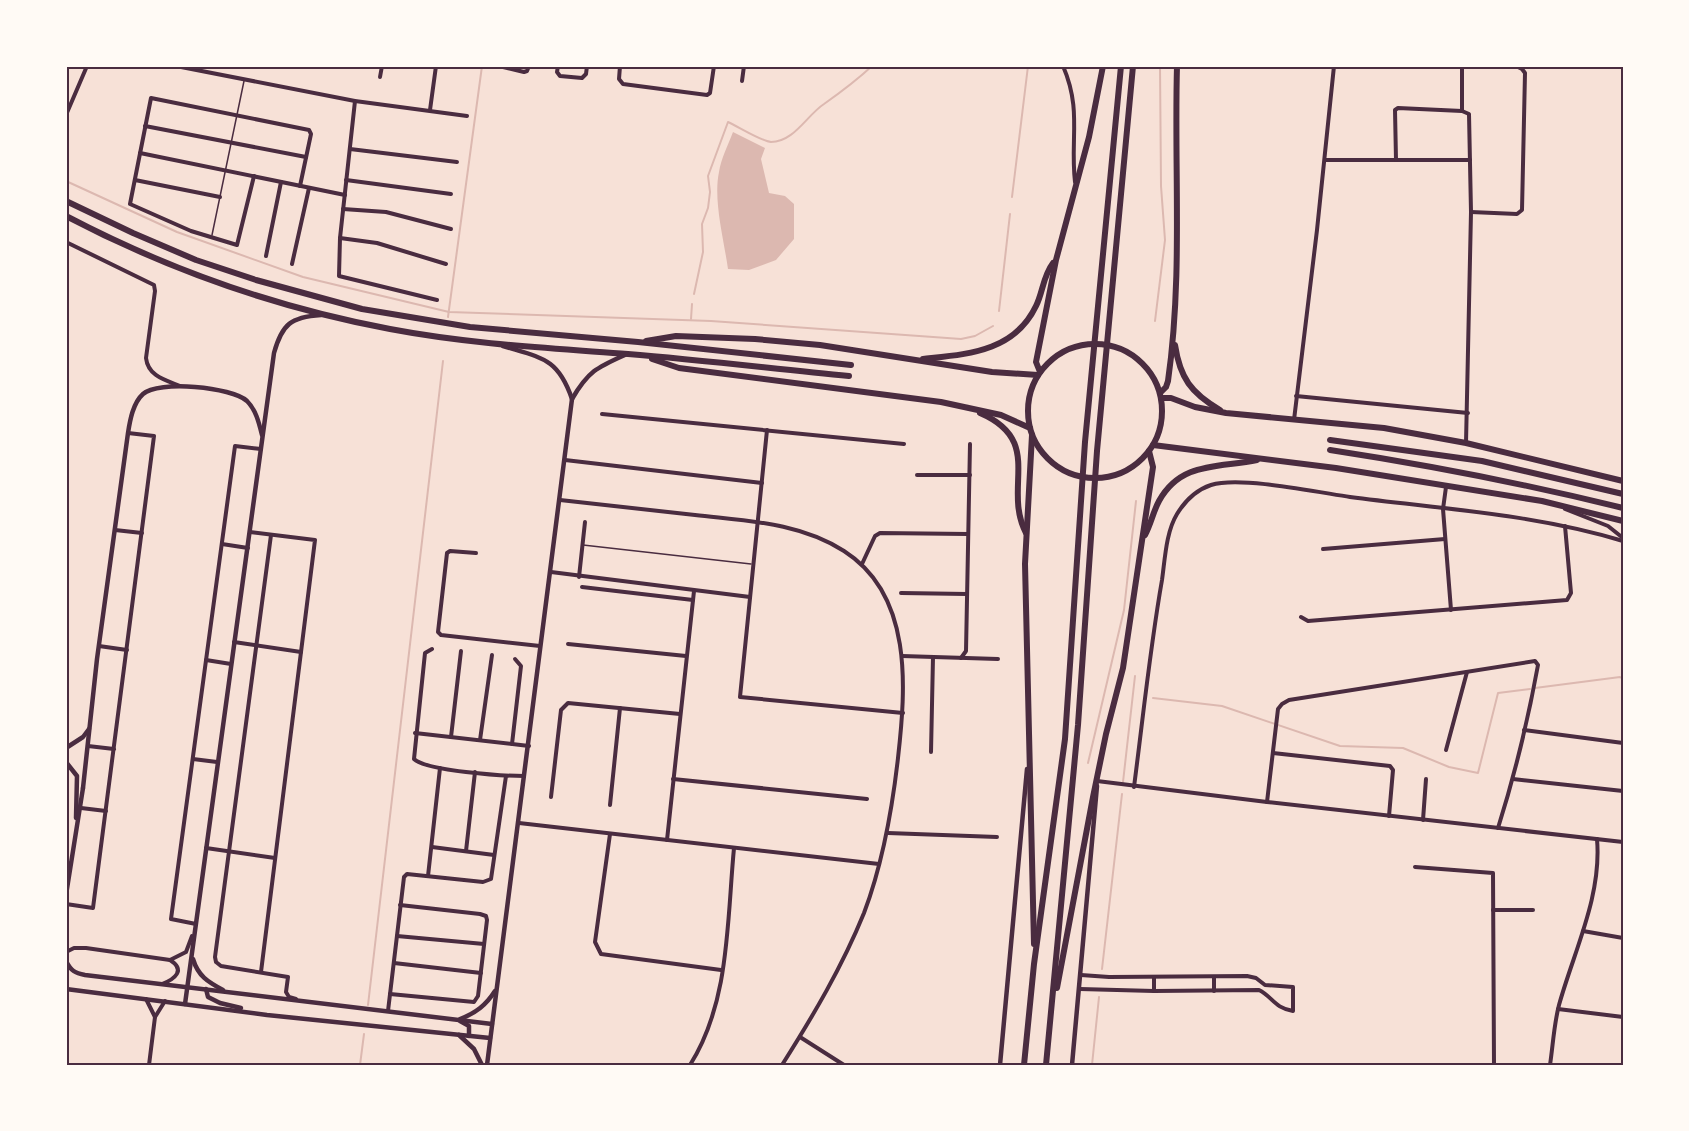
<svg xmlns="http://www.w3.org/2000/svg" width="1689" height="1131" font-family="'Crimson Pro',serif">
  <rect width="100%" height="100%" fill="#f7e1d7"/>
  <path fill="#dcb8b0" d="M733 132 765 148 761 159 769 193 785 196 794 204V239L776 260 749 270 728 269C724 240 713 200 719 172 721 159 728 145 733 132Z"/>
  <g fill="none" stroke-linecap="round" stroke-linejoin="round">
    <g stroke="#dcb8b0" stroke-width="2">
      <polyline points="66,181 177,232 303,277 449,312 711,321 961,339 975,336 993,326"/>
      <polyline points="1012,197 1028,66"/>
      <path d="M694 294 703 252 702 224 708 208 710 192 708 176 728 122C739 127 761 141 771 142 794 142 807 115 824 104 841 92 857 80 872 66"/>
      <polyline points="999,311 1010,214"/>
      <polyline points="448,317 482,66"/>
      <polyline points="691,319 692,304"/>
      <polyline points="1155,321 1165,240 1161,186 1160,66"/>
      <polyline points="1535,688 1620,677 1623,679"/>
      <polyline points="1153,698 1222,706 1340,746 1403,748 1449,767 1478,773 1498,693 1530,689"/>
      <polyline points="1088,763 1124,610 1136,501"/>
      <polyline points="1123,782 1135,676"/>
      <polyline points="1102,969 1122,794"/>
      <polyline points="368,1005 443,361"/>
      <polyline points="360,1065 364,1034"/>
      <polyline points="1092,1065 1099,997"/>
    </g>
    <g stroke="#4a2c40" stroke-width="1.5">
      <polyline points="212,235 244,81"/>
      <polyline points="583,545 751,564"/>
    </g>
    <g stroke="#4a2c40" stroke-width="4">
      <polyline points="176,66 355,101 467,116"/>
      <polyline points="499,66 524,72 527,71 529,66"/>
      <polyline points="558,66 557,72 560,76 582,78 586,74 587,66"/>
      <polyline points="620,66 619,79 623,84 707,95 710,93 714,66"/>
      <path d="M1063 66C1082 110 1070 139 1075 182"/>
      <polyline points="380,77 382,66"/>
      <polyline points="742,81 744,66"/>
      <polyline points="355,101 340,238 339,276 437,300"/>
      <polyline points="430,110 436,66"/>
      <polyline points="1462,111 1462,66"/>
      <polyline points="66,115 87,66"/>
      <polyline points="145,126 306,157"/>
      <polyline points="350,149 457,162"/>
      <polyline points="140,153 345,195"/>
      <polyline points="1325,160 1470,160"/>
      <polyline points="1396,160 1395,110 1398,108 1462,111 1469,114 1471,212 1466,443"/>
      <polyline points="254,176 237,245 191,231 130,204 151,98 309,130 311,134 300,186"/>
      <polyline points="135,180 220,197"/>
      <polyline points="346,180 451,194"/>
      <polyline points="343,209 386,212 451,229"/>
      <polyline points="1471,212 1517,214 1522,210 1525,73 1522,69 1516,66"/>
      <polyline points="340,238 377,243 446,264"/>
      <path d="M66 242 154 285 155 291 146 358C148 376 165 380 180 386"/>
      <polyline points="266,256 281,182"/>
      <polyline points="292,264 309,188"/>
      <polyline points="1296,396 1468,413"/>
      <polyline points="602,414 904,444"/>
      <polyline points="1294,420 1317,230 1334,66"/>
      <polyline points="767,430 740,697 903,713"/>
      <polyline points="565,460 762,483"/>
      <polyline points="917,475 970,475"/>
      <polyline points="1446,487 1443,509 1451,610"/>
      <path d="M560 500C605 505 650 510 695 515 746 521 799 522 844 551 913 595 906 687 898 758 892 811 883 863 864 913 842 967 813 1016 782 1065"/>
      <polyline points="1565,509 1608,526 1623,538"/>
      <polyline points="115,530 142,533"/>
      <polyline points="250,532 315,540 261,972"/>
      <polyline points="271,535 215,957 216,962 221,966 288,977 286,992 289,997 296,999"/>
      <polyline points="222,544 248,548"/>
      <polyline points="1323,549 1445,539"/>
      <polyline points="476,553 450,551 447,553 438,632 441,635 540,646"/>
      <polyline points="862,564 875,536 880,533 968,534"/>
      <polyline points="551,572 750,597"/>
      <polyline points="579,577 585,522"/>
      <polyline points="582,587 693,600"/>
      <polyline points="901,593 967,594"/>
      <polyline points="1301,617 1308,621 1567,600 1571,593 1565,526"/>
      <polyline points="234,642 301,652"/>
      <polyline points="568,644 686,656"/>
      <polyline points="99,646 127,650"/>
      <path d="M432 649 425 653 414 759C426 771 504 776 524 776"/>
      <polyline points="902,656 998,659"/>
      <polyline points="961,658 966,651 970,444"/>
      <polyline points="206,660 231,664"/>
      <polyline points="1524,730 1623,743"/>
      <polyline points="415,733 529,746"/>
      <polyline points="451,737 461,651"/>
      <polyline points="480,740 492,655"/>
      <polyline points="512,744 521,666 515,659"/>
      <polyline points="88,746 114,749"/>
      <polyline points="1446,750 1467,672"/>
      <polyline points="931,752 933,657"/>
      <polyline points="1273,753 1390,766 1393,770 1389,816"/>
      <polyline points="193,759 217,762"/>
      <polyline points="673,779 867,799"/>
      <polyline points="1513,779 1623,791"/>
      <polyline points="1097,781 1267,802 1623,842"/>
      <path d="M1134 787C1143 718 1150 648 1162 580 1165 559 1166 532 1177 514 1185 501 1196 490 1211 485 1240 476 1317 492 1350 497 1442 509 1534 514 1623 541"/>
      <polyline points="551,797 561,710 568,703 680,714"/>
      <path d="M1267 802 1278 709 1282 704 1289 700 1535 661 1538 665C1528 720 1515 774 1498 828"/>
      <polyline points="610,805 620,708"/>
      <polyline points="81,808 106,811"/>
      <polyline points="1423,820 1426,779"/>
      <polyline points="519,823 879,864"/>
      <polyline points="888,833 997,837"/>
      <polyline points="610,834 595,942 601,954 721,970"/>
      <polyline points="667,840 694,591"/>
      <polyline points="432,847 494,855"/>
      <polyline points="206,848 275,858"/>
      <polyline points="466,851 475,772"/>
      <polyline points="1415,867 1493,873 1494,1065"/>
      <polyline points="428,876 440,768"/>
      <polyline points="66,904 93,908 154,436 128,433"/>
      <polyline points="1493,910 1533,910"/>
      <polyline points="196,924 171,919 235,446 261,449"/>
      <polyline points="1583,931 1623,938"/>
      <polyline points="397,936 484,944"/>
      <polyline points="66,952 74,948 86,948 170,960 186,952 192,936"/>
      <polyline points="394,963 481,973"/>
      <polyline points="1154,977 1154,991"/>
      <path d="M162 984C175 979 186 970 170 960"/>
      <path d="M1080 989 1154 991 1259 990C1273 997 1274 1008 1293 1011V987L1265 985 1256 978 1247 976 1109 977 1081 975"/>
      <polyline points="1214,991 1214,977"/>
      <polyline points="390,994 474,1002 478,996 487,920 486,916 480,914 400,905"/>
      <polyline points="146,999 155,1017 149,1065"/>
      <polyline points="1558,1009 1623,1017"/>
      <polyline points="388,1011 404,877 407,874 483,882 491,879 506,776"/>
      <polyline points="155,1017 165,1001"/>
      <polyline points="800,1037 844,1065"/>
      <path d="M690 1065C730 1002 727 920 734 848"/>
      <path d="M1550 1065C1553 1045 1554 1024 1559 1005 1574 951 1602 896 1597 839"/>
    </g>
    <g stroke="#4a2c40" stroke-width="4.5">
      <path d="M503 346C542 358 558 358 572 399"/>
      <polyline points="66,748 83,737 89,729"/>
      <path d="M83 788 97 659 128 433C130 420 133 403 143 394 158 380 232 387 247 401 256 410 259 423 262 435"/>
      <path d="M193 959C198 976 208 982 223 990"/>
      <path d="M66 961C71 971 75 973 85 975L492 1024"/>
      <polyline points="66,989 267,1015 490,1038"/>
      <polyline points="206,989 208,997 220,1003 241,1008"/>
      <path d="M185 1004 274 353C282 324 291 317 321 315"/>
      <path d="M460 1019C476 1013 486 1005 495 991"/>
      <polyline points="460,1021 469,1026 469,1036"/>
      <polyline points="459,1035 474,1049 482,1065"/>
      <path d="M487 1065 572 399C589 370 598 367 627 354"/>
    </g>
    <g stroke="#4a2c40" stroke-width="4.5">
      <polyline points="66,762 77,776 76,818"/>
      <polyline points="66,895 83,788"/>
      <polyline points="1000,1065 1027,769"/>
      <polyline points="1072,1065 1097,786"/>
    </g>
    <g stroke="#4a2c40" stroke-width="6">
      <polyline points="66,201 133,233 196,260 256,280 362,309 470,327 638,342 851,365"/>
      <path d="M66 216C167 269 278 308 390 329 469 344 548 348 628 354 702 360 776 369 849 376"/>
      <polyline points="646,341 676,336 755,339 820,345 992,372 1038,375"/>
      <circle cx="1095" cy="411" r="67"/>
      <path d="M1175 345C1180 378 1191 393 1220 410"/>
      <polyline points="652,359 679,368 941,402 1001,415 1030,428"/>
      <path d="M923 359C968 354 1014 352 1036 306 1043 292 1043 276 1053 263"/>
      <polyline points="1040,372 1036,362 1056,260 1089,137 1103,66"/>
      <path d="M1160 393 1166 387 1168 381C1183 276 1174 171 1177 66"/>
      <polyline points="1161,398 1171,398 1195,407 1226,413 1384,428 1466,443 1623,481"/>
      <path d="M980 413C1045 441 1002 487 1026 533"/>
      <polyline points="1032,435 1025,564 1034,944"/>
      <polyline points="1330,440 1482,461 1623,494"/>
      <polyline points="1153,445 1336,468 1542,501 1623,521"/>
      <path d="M1330 450C1428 465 1526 484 1623 508"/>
      <path d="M1145 535C1151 524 1153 512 1159 501 1181 461 1219 468 1257 460"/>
      <polyline points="1057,988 1093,797 1106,734 1123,668 1153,467 1149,451"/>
      <polyline points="1024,1065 1034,964 1065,739 1085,442 1121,66"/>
      <polyline points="1046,1065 1078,725 1097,451 1133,66"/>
    </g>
  </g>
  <rect width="1689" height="1131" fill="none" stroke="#fffaf5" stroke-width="135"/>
  <rect x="68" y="68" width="1554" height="996" fill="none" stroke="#4a2c40" stroke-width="2"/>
</svg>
